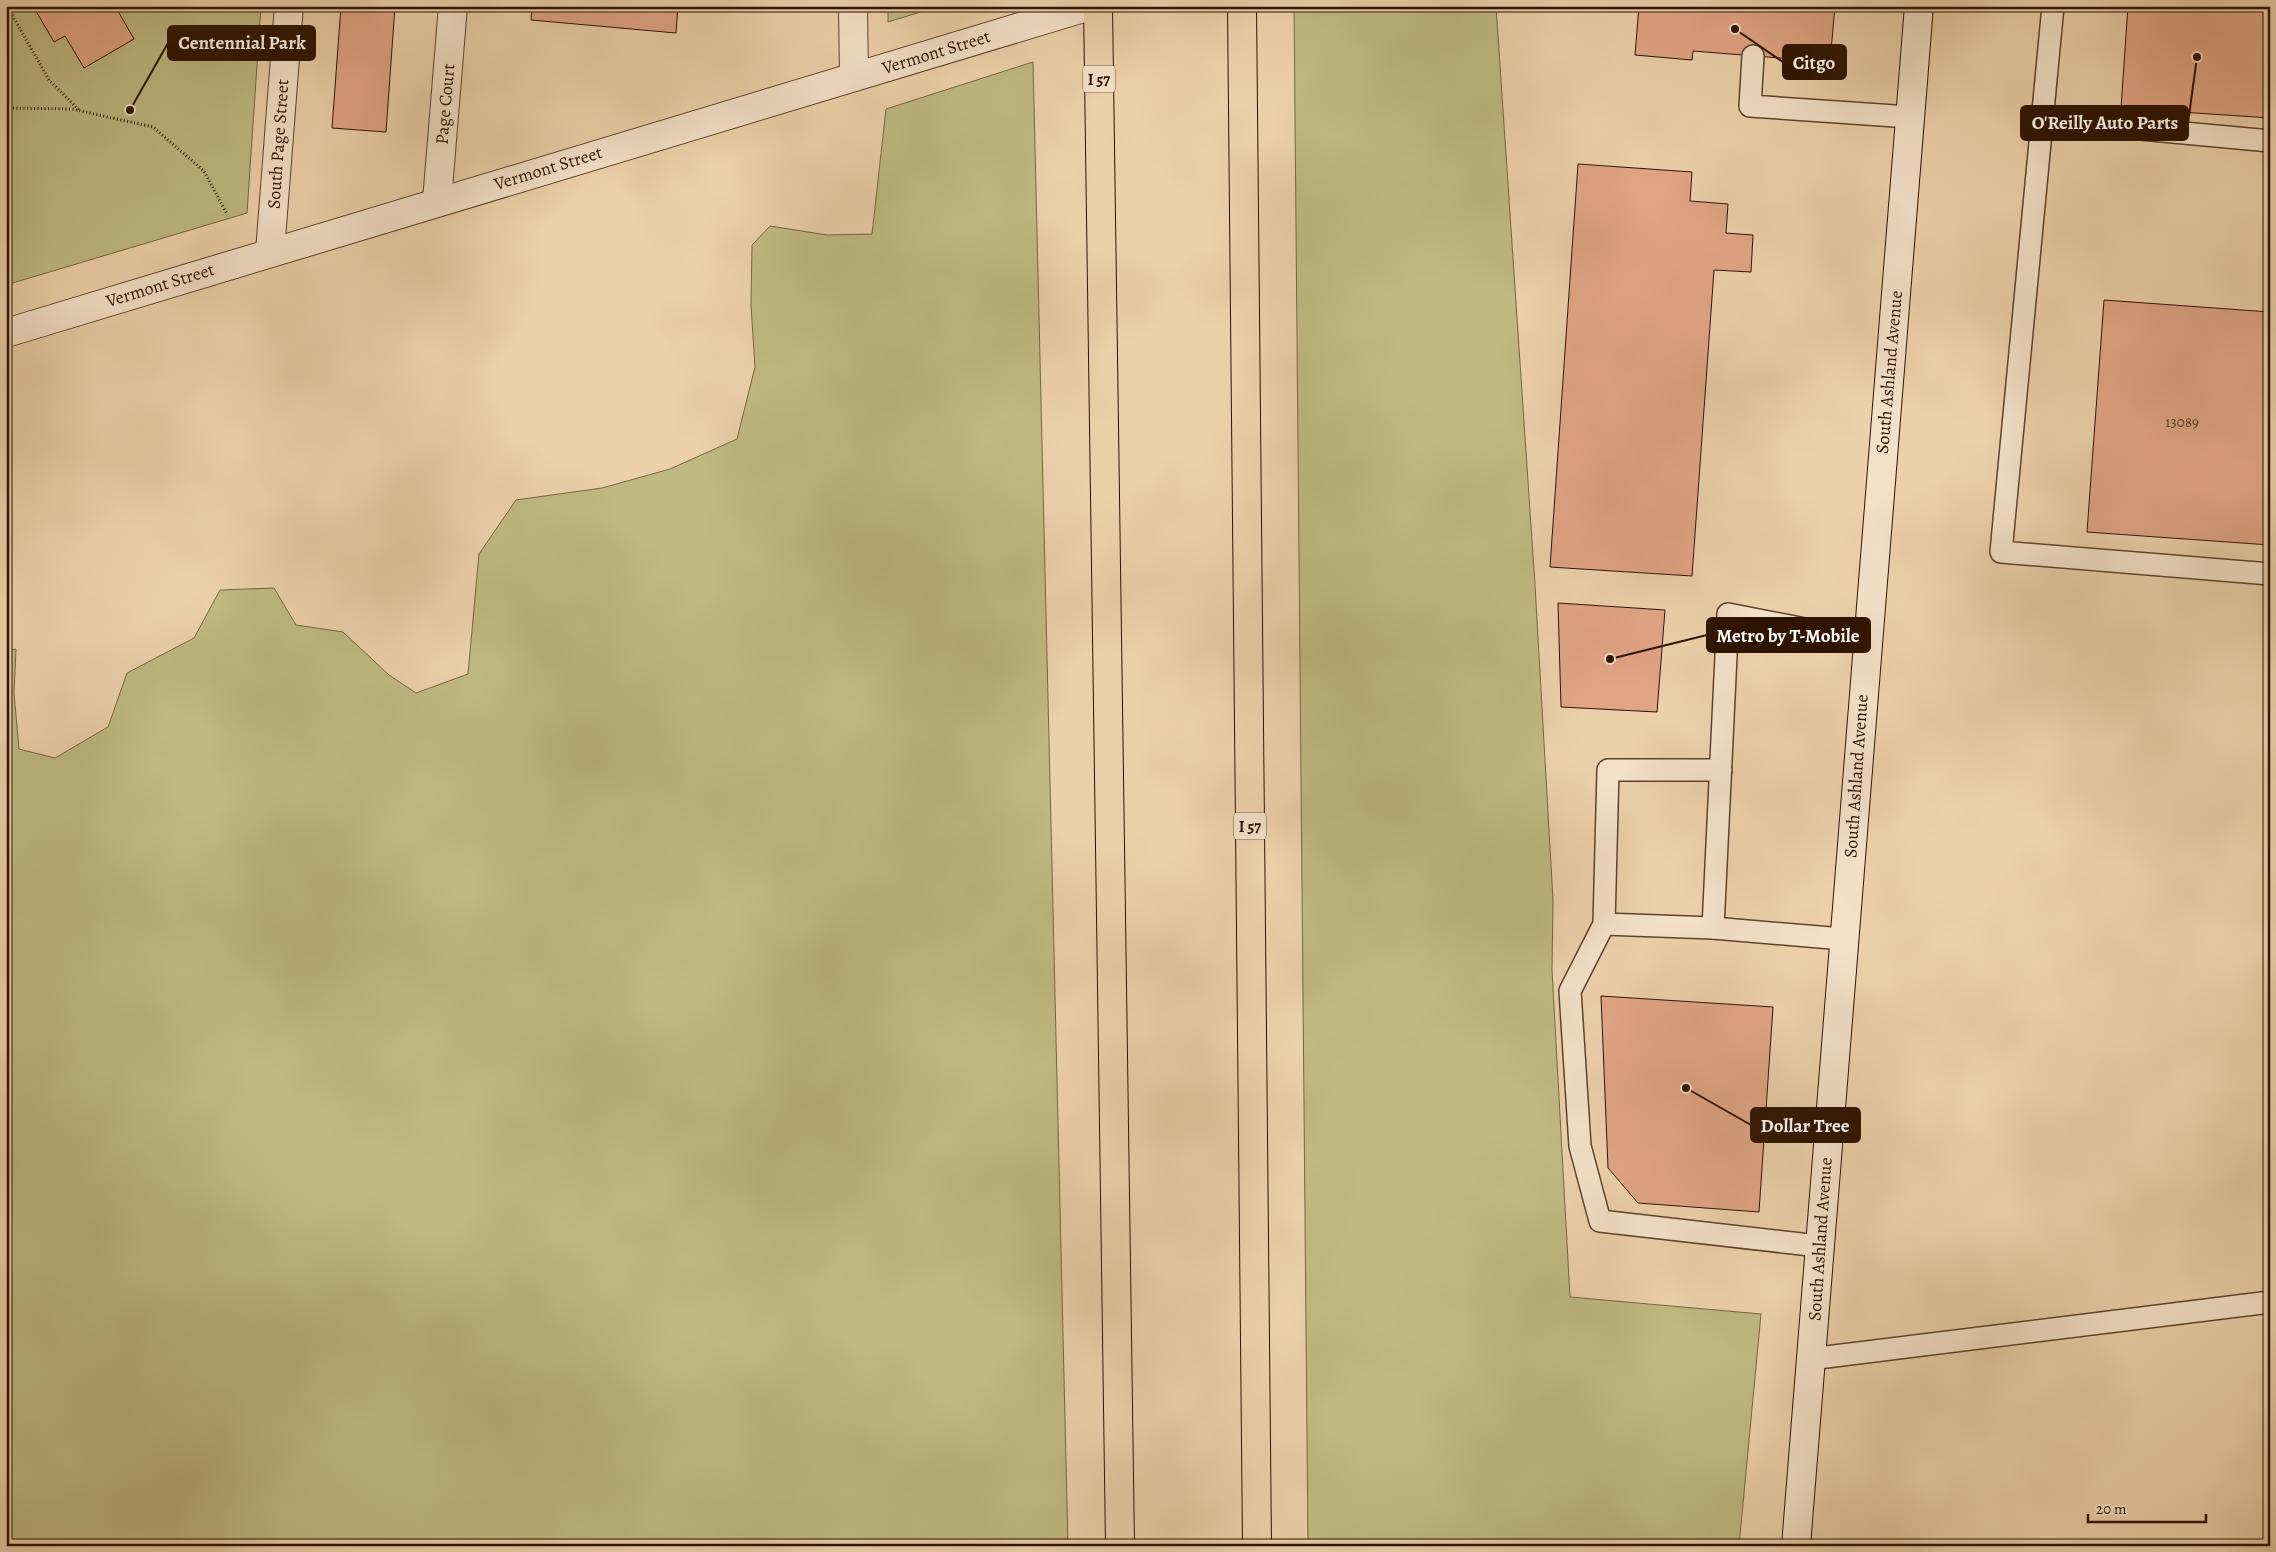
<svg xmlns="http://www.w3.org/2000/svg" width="2276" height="1552" font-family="Alegreya,serif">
  <rect width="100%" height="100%" fill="#ecd0a9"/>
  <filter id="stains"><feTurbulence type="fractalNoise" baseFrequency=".004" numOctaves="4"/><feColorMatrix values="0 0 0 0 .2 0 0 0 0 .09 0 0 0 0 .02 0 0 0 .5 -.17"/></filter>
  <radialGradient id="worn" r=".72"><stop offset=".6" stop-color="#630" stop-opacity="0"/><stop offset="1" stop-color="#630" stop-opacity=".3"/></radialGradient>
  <g fill="#bfb982" stroke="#766642">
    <polygon points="6,6 261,6 247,213 6,285"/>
    <polygon points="888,6 940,6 888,22"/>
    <polygon points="1294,6 1496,6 1535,585 1553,900 1552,970 1570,1297 1761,1314 1739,1546 1308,1546"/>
    <polygon points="1033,62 1068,1546 6,1546 6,1294 8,1244 6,1230 6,1045 9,1038 6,1023 6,651 16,649 14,693 19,749 55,758 108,727 127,673 194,638 220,590 274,588 296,625 343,632 389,675 416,693 468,674 479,554 516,500 602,488 670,469 737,439 755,367 751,306 752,245 770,226 827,235 872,234 886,109"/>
  </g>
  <g fill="#e1a485" stroke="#2d1301">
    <polygon points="33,6 115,6 134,39 84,68 65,36 54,42"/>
    <polygon points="341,6 395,6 386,132 332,128"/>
    <polygon points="532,6 678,6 676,33 531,20"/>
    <polygon points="1639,6 1835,6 1830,62 1693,51 1692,60 1635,55"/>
    <polygon points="2128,6 2270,6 2270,118 2121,108"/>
    <polygon points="1578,164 1692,172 1690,201 1728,204 1726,233 1753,235 1751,272 1714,270 1692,576 1550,567"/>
    <polygon points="2104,300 2270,312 2270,545 2087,532"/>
    <polygon points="1558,603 1665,610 1657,712 1561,707"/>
    <polygon points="1601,996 1773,1007 1759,1212 1638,1203 1608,1168"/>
  </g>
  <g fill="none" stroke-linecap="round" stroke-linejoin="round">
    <defs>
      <g id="service">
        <polyline points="2053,6 2001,552 2270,574"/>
        <polyline points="1753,56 1750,106 1910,117"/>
        <polyline points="2044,120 2270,141"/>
        <polyline points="1721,770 1608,770 1604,924 1570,991 1580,1146 1600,1221 1819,1246"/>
        <polyline points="1604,924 1713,928 1843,939"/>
        <polyline points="1713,928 1728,614 1866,641"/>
        <polyline points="1810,1359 2270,1302"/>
      </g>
      <g id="minor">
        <polyline points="853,6 854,77"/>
        <polyline points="437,201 453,6"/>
        <polyline points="270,252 289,6"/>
      </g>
      <polyline id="tertiary" points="6,333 1090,6"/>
      <polyline id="secondary" points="1796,1546 1919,6"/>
      <g id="motorway">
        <polyline points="1098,6 1120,1546"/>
        <polyline points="1242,6 1257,1546"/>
      </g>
    </defs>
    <use href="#service" stroke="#5d422b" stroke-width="24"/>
    <use href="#minor" stroke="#5d422b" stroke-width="30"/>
    <use href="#tertiary" stroke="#5d422b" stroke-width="30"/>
    <use href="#secondary" stroke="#2d1301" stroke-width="30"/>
    <use href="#motorway" stroke="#2d1301" stroke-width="30"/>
    <g stroke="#2d1301" stroke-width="3" stroke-dasharray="1 2.5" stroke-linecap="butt">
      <polyline points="7,6 49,80 80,111"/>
      <polyline points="6,108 72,109 153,127 204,171 227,214"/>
    </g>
    <use href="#service" stroke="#f3e0c7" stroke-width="21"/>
    <use href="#minor" stroke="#f3e0c7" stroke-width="28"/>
    <use href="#tertiary" stroke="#f3e0c7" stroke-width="28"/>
    <use href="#secondary" stroke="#f3e0c7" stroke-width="28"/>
    <use href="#motorway" stroke="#ecd0a9" stroke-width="28"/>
  </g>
  <g text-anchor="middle" stroke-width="4" stroke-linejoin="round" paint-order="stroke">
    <g font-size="15" fill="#5a3722">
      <text x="2182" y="427">13089</text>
    </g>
    <g fill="#f3e0c7" stroke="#68503c" stroke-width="1">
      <rect x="1083" y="65.5" width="32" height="27" rx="4"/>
      <rect x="1234" y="812.5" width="32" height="27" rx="4"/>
    </g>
    <g font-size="16" font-weight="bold" fill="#2d1301">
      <text x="1099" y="85">I 57</text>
      <text x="1250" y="832">I 57</text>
    </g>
    <g font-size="18" fill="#2d1301" stroke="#f3e0c7">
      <text transform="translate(936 52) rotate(-17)" y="6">Vermont Street</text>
      <text transform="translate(445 104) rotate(-85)" y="6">Page Court</text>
      <text transform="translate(278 144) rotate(-86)" y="6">South Page Street</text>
      <text transform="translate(548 168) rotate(-17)" y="6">Vermont Street</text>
      <text transform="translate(160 285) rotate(-17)" y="6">Vermont Street</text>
      <text transform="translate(1889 372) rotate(-85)" y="6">South Ashland Avenue</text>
      <text transform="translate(1856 776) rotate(-86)" y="6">South Ashland Avenue</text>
      <text transform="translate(1820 1239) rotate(-86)" y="6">South Ashland Avenue</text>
    </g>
  </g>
  <path fill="none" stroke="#2d1301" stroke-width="2" d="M130 110L168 43M1735 29L1783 62M2197 57L2188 123M1610 659L1707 635M1686 1088L1751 1125"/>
  <g fill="#2d1301" stroke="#f3e0c7" stroke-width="2">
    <circle cx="130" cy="110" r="5"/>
    <circle cx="1735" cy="29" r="5"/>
    <circle cx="2197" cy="57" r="5"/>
    <circle cx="1610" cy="659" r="5"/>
    <circle cx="1686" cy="1088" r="5"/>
  </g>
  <g fill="#2d1301" stroke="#2d1301" stroke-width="2">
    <rect x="168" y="26" width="147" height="34" rx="5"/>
    <rect x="1783" y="45" width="63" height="34" rx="5"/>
    <rect x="2021" y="106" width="167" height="34" rx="5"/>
    <rect x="1707" y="618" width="163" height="34" rx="5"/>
    <rect x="1751" y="1108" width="109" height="34" rx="5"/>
  </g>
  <g font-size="19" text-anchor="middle" font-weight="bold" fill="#fff">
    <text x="242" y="49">Centennial Park</text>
    <text x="1814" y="69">Citgo</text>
    <text x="2105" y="129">O'Reilly Auto Parts</text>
    <text x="1788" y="642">Metro by T-Mobile</text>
    <text x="1805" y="1132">Dollar Tree</text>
  </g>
  <rect width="2276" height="1552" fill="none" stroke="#ecd0a9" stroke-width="25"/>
  <rect x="8" y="8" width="2261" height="1537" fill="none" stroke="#2d1301" stroke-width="2.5"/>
  <rect x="12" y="12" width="2251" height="1527" fill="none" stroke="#2d1301"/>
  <path d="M2088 1514v8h118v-8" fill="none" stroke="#2d1301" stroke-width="2.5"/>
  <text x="2096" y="1514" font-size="15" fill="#2d1301" stroke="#f3e0c7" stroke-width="4" paint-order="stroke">20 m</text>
  <rect width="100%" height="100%" filter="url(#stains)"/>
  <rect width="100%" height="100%" fill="url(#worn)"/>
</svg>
